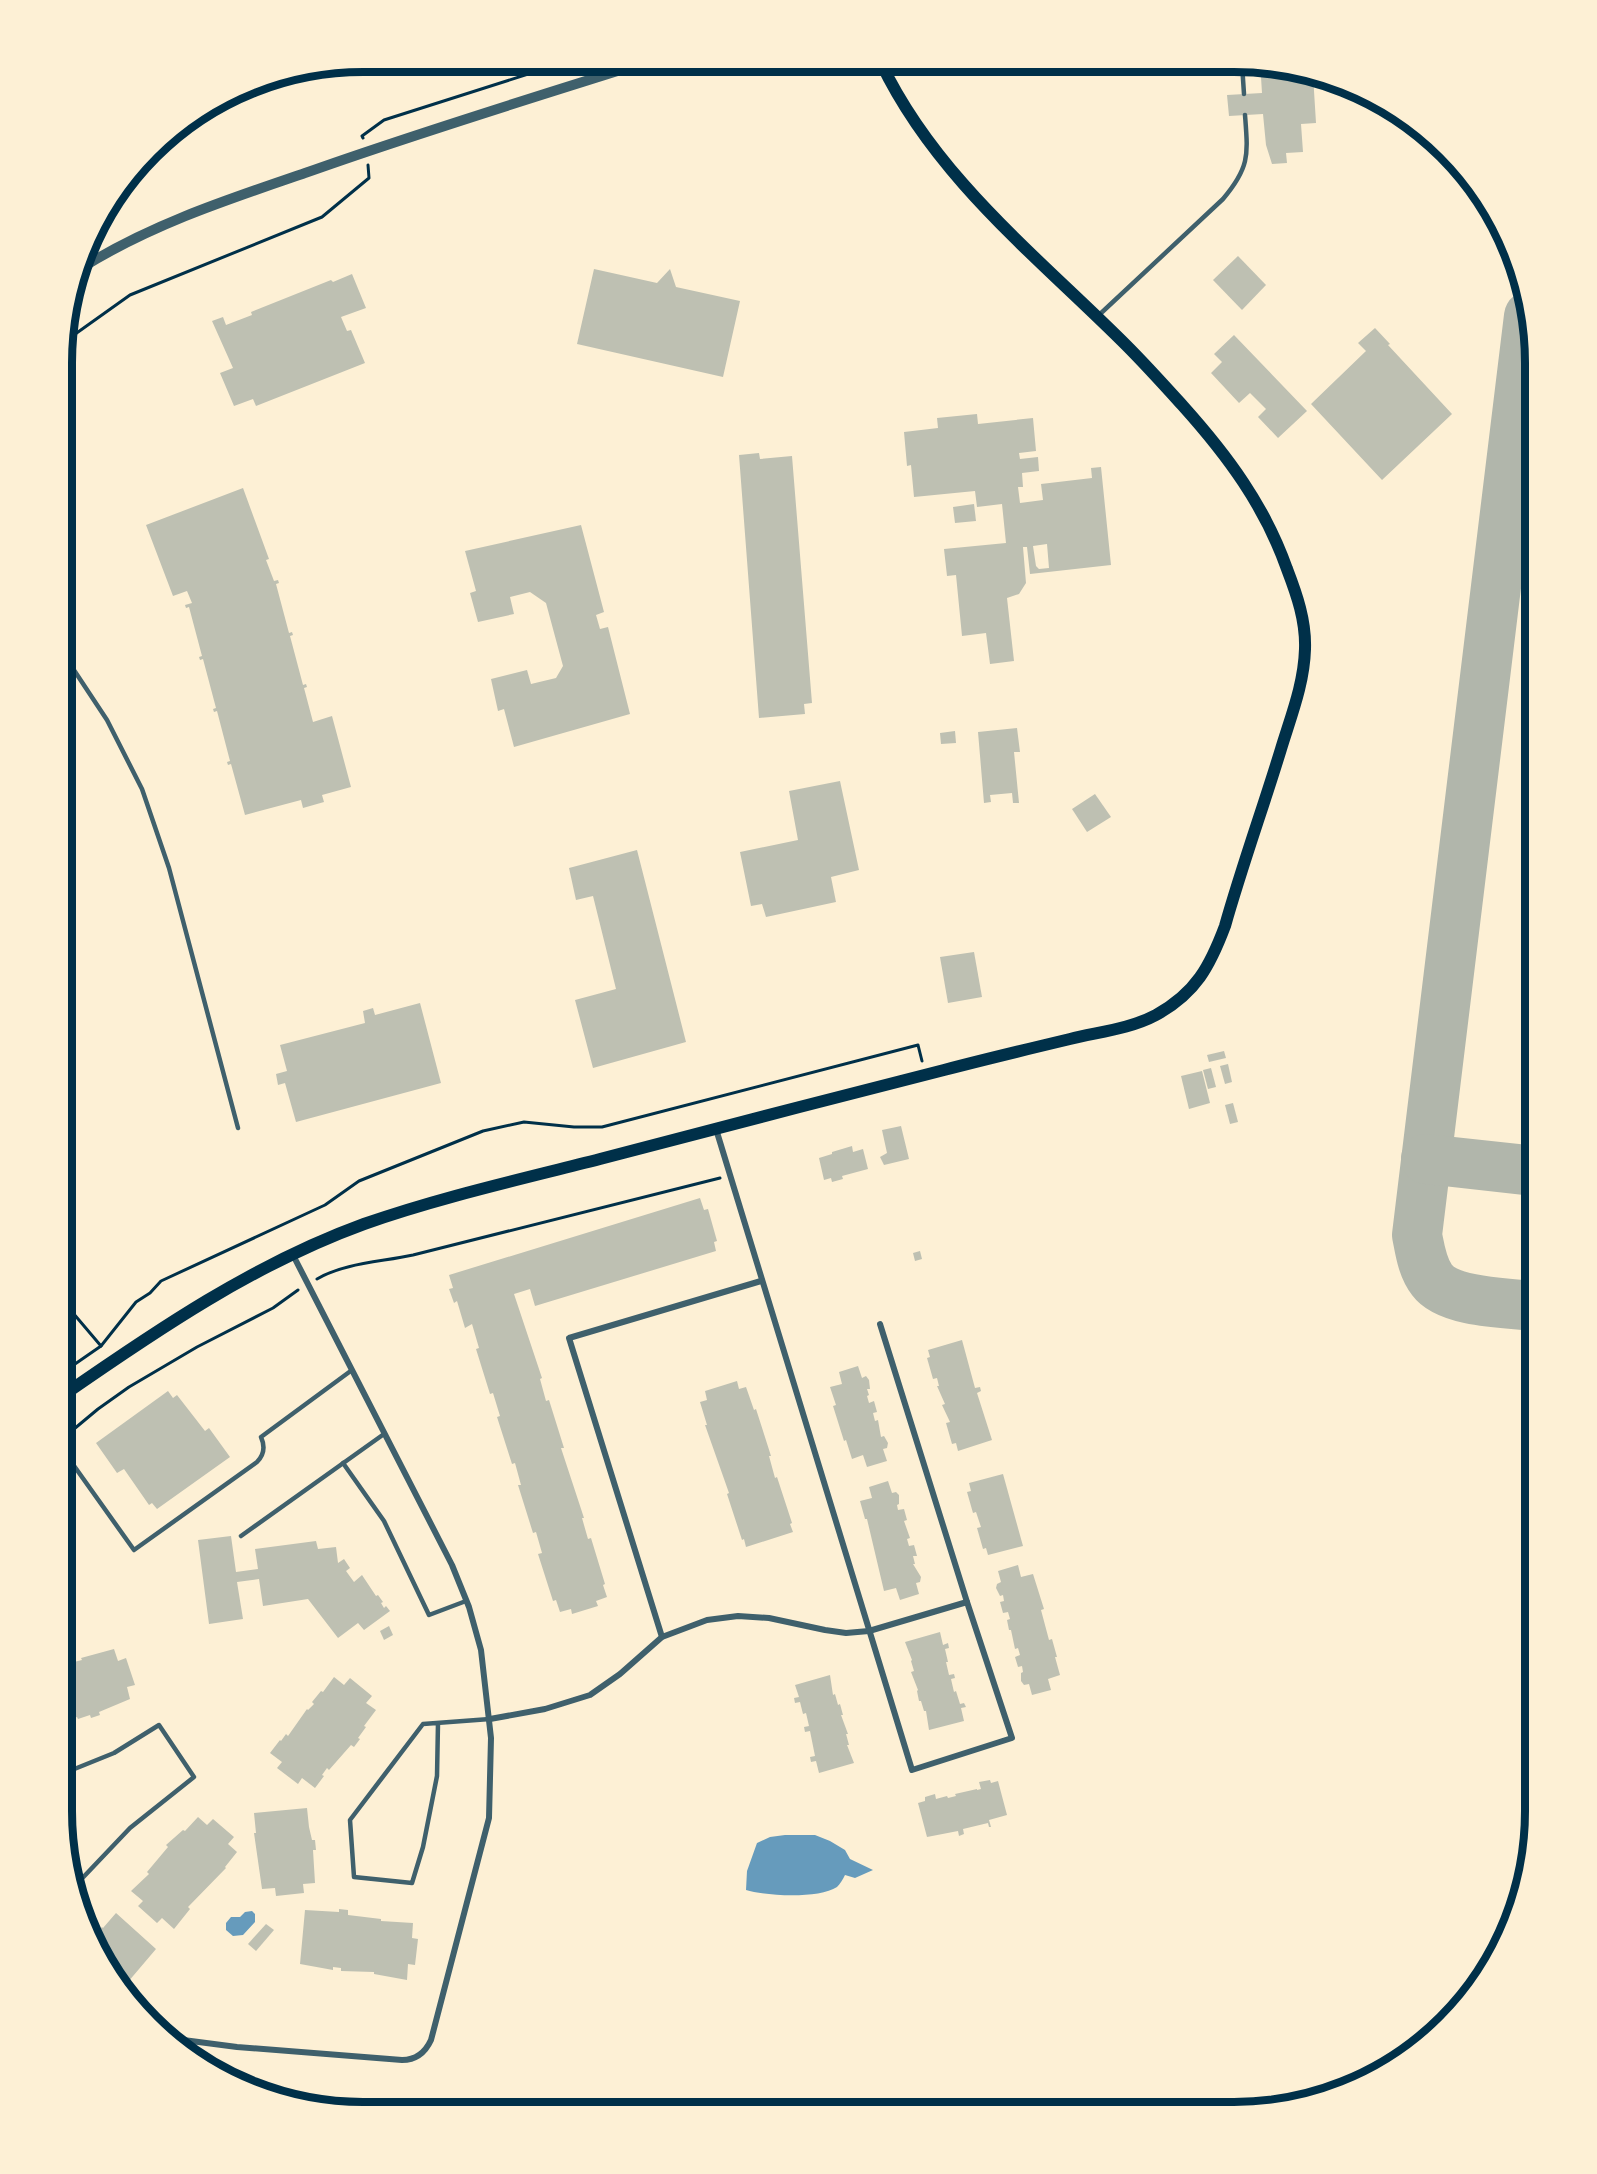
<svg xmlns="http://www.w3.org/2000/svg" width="1597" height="2174" font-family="'DM Sans',sans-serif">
  <rect width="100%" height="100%" fill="#fdf0d5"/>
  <g fill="#669bbc">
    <path d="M785 1835H815L830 1841 845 1850 850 1859 873 1870 855 1878 845 1875C843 1879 840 1884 837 1887 819 1899 766 1896 746 1890L747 1871 757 1843 770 1837Z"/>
    <polygon points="252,1911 255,1914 255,1922 243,1935 233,1936 226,1930 226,1923 231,1917 240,1917 245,1912"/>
  </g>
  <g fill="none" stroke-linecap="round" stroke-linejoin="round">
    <g stroke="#b1b6ab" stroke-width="50">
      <path d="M1529 316 1417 1235C1420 1250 1422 1267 1432 1280 1449 1303 1508 1303 1535 1306"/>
      <polyline points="1426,1159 1535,1171"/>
    </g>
  </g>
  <g fill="#bec0b2" fill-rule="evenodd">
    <polygon points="1268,64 1313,75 1316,123 1301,124 1303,152 1286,153 1287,163 1272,164 1266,145 1263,114 1229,116 1227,95 1262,93 1261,77 1269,76"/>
    <polygon points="1238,256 1266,285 1242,310 1213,280"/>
    <polygon points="594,269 657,283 670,269 676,287 740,301 723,377 577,344"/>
    <polygon points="352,274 366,308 341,317 347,331 351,330 365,363 256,406 253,399 234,406 220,373 233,368 212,321 223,317 226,325 252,315 251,312 331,280 333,282"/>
    <polygon points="1375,328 1390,344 1388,345 1452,414 1382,480 1311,404 1366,351 1358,343"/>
    <polygon points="1234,335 1307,411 1278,438 1258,417 1266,409 1250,393 1239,403 1211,373 1222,362 1214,354"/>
    <path d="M977 414 978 424 1033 418 1036 451 1019 453 1020 459 1038 457 1039 471 1022 473 1023 487H1018L1020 503 1043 500 1041 484 1092 478 1091 468 1101 467 1111 565 1030 574 1027 547H1023L1026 583 1019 594 1007 598 1014 661 990 664 986 633 962 636 956 575 947 576 944 549 1006 543 1002 504 977 507 975 491 914 497 911 465 907 466 904 432 938 428 937 418ZM1047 544 1049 568 1039 569 1036 566 1033 546Z"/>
    <polygon points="759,453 760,459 792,456 812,703 804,704 805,714 759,718 739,455"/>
    <polygon points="243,488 269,559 266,560 274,581 278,580 279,583 276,584 289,633 292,632 293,635 290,636 303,685 306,684 307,687 304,688 313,722 332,716 351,787 322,795 324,802 303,808 301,800 245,815 231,764 228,765 227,762 230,761 217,711 214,712 213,709 216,708 203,659 200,660 199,657 202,656 189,607 186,608 185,605 192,603 187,591 173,596 146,525"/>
    <polygon points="974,504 976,521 955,523 953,507"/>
    <polygon points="581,525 604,612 596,615 600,629 608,627 630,714 514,747 504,709 498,711 491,679 527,670 531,684 556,678 563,666 546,603 530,592 510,597 514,614 478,622 470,593 476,591 465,551"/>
    <polygon points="1017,728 1020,752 1014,752 1019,803 1013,803 1012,793 990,795 991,802 984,803 978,732"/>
    <polygon points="955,731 956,743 941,744 940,733"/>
    <polygon points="840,781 859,870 831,877 836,902 766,917 762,904 751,906 740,852 798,840 789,791"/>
    <polygon points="1095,794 1111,817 1087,832 1072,809"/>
    <polygon points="637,850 686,1042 593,1068 575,1000 616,989 593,896 576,900 569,868"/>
    <polygon points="974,952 982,997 948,1003 940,957"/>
    <polygon points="420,1003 441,1083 296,1122 285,1083 278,1085 276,1074 287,1071 280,1045 365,1023 363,1011 373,1008 375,1015"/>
    <polygon points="1224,1051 1226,1058 1209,1062 1207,1055"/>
    <polygon points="1228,1064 1232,1082 1225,1084 1220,1066"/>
    <polygon points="1211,1068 1216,1087 1208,1089 1203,1070"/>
    <polygon points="1202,1071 1210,1103 1189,1109 1181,1076"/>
    <polygon points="1233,1103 1238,1122 1230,1124 1225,1105"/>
    <polygon points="901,1126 909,1159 884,1165 880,1157 887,1153 882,1130"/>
    <polygon points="852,1146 853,1152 863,1149 868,1169 842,1176 843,1179 832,1182 831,1178 824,1180 819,1158 832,1154 832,1152"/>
    <polygon points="700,1198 704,1210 708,1209 717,1241 714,1242 716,1251 535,1306 530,1289 514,1294 542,1378 540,1379 546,1401 549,1400 564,1448 561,1448 584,1518 582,1518 588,1539 591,1538 605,1584 603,1585 607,1597 596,1601 598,1606 572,1614 571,1609 560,1612 556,1600 553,1601 538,1554 542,1553 536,1532 533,1533 518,1485 521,1485 515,1463 512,1464 497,1417 500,1416 493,1393 490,1394 476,1349 479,1348 472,1324 465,1328 457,1301 454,1303 449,1289 453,1288 449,1275"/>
    <polygon points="920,1251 922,1259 915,1261 913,1253"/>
    <polygon points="962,1340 975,1388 980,1387 981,1391 977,1393 992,1440 958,1451 956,1443 952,1444 946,1423 950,1422 942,1405 945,1404 937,1386 939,1386 937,1378 933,1379 927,1358 930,1357 928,1350"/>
    <polygon points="858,1366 862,1378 866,1376 869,1380 870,1389 867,1389 869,1395 867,1396 869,1403 874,1401 877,1412 873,1413 875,1421 878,1420 881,1437 884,1436 888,1443 887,1448 883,1449 887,1461 867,1467 863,1455 852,1459 846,1440 844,1441 833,1406 836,1405 830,1387 842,1384 839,1372"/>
    <polygon points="737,1381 739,1389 746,1387 754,1410 756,1409 771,1456 769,1456 775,1478 777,1477 792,1523 790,1524 793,1532 746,1547 744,1539 742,1540 727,1494 729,1493 705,1425 707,1425 700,1402 707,1400 705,1391"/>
    <polygon points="168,1391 173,1398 177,1395 205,1431 209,1428 230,1457 157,1509 152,1503 149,1505 124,1469 117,1473 96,1443"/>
    <polygon points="1003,1474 1023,1546 988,1555 986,1548 983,1549 977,1528 981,1527 976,1512 973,1513 967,1492 971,1491 969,1483"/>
    <polygon points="888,1481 892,1493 896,1492 899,1495 899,1504 897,1505 898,1510 904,1509 907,1520 904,1521 910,1538 907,1539 909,1546 914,1545 917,1556 913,1556 915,1564 913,1564 921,1577 920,1582 916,1583 919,1594 900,1600 896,1588 884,1591 867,1519 865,1519 860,1501 872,1498 869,1487"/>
    <polygon points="231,1536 236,1572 258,1569 255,1549 316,1541 318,1549 336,1547 338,1563 344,1559 350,1568 346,1571 354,1582 362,1575 376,1596 378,1595 383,1602 381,1603 384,1608 386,1606 390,1611 364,1630 358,1623 338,1638 308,1599 263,1606 259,1579 237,1582 243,1619 209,1624 198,1540"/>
    <polygon points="1018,1565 1021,1577 1033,1574 1044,1609 1041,1610 1049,1640 1052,1639 1057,1657 1055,1657 1060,1675 1048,1679 1051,1690 1032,1695 1029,1684 1024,1685 1021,1681 1021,1673 1023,1672 1022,1666 1018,1667 1015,1657 1020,1655 1018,1648 1015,1649 1011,1630 1009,1630 1007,1620 1010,1619 1008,1612 1003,1613 1000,1602 1004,1601 1003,1595 1000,1596 996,1588 997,1584 1001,1582 998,1571"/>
    <polygon points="389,1626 393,1635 384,1640 380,1631"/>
    <polygon points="940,1632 943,1645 948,1643 949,1648 945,1649 948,1662 946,1662 949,1675 954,1674 955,1678 951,1679 954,1692 956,1691 960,1704 964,1703 966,1707 961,1708 964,1721 929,1730 926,1711 924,1711 921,1701 919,1701 917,1691 918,1690 911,1672 914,1671 911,1661 912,1660 905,1642"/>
    <polygon points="114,1649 118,1661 126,1658 135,1685 127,1687 130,1699 99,1712 100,1715 91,1718 90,1715 78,1719 77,1717 62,1722 62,1664 73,1660 74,1662 82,1660 81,1658"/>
    <polygon points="830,1675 833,1695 835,1694 838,1705 840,1704 843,1715 841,1715 848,1734 846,1734 849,1745 847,1745 854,1763 819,1773 816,1761 811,1762 810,1757 815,1756 810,1731 805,1732 804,1727 809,1726 806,1713 803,1714 800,1702 795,1703 794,1698 799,1697 795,1685"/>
    <polygon points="334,1677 344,1685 350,1678 372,1696 366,1703 376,1710 364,1726 366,1727 358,1738 360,1739 354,1747 351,1745 329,1770 327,1768 322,1775 324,1776 315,1788 302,1778 298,1784 277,1768 282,1762 270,1753 280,1740 281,1741 286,1734 288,1736 307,1709 308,1710 314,1704 312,1702 321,1691 323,1692"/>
    <polygon points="990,1780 991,1783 998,1781 1007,1815 989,1820 991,1827 989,1827 988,1823 963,1829 964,1834 959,1836 958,1831 927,1837 918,1803 925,1801 925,1797 935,1794 936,1799 947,1796 948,1798 956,1796 955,1794 977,1789 977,1790 981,1789 979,1782"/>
    <polygon points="307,1808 309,1827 312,1840 315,1840 316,1850 313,1850 315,1883 303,1884 304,1893 276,1896 275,1888 262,1889 254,1833 256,1833 254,1813"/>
    <polygon points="198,1817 207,1825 213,1819 234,1837 228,1844 237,1852 225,1867 226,1868 188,1907 190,1909 174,1929 162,1918 157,1923 138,1906 143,1901 131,1891 149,1874 147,1872 168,1847 166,1845 183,1830 185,1831"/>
    <polygon points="339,1909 348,1910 348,1915 381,1919 381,1921 413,1923 412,1938 418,1939 415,1965 408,1964 407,1980 374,1974 374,1972 341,1971 341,1968 333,1967 333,1970 300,1964 305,1910 339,1912"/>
    <polygon points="116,1913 156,1949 122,1989 93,1945 89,1936 91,1935 93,1936 102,1927 103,1928"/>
    <polygon points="266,1924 274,1930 256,1951 248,1944"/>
  </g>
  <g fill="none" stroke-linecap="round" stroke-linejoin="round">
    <g stroke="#003049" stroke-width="3">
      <polyline points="363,138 362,136 384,120 566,62"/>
      <polyline points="64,342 130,295 322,217 369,178 368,165"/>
      <path d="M317 1279C344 1263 381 1262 413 1255L720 1178"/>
      <polyline points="62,1300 101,1346"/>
      <polyline points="62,1373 101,1346 136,1302 150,1293 161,1281 325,1205 359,1181 483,1131 524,1122 574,1127 602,1127 918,1045 922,1061"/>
      <polyline points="62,1439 98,1409 129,1387 197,1347 273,1308 298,1290"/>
    </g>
    <g stroke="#3f606c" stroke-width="4.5">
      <polyline points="599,62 602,74"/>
      <polyline points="1242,64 1244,94"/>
      <path d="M1099 315 1223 199C1250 167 1248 155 1245 115"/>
      <polyline points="64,655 107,720 142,789 169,868 238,1128"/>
      <path d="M72 1463 134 1550 257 1462C265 1454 265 1446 261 1437L352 1370"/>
      <polyline points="343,1463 384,1521 429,1615 466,1601"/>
      <polyline points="241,1536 384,1434"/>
      <polyline points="438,1723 437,1776 423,1847 412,1883 354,1877 350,1820 423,1724 490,1719"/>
      <polyline points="62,1774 114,1753 159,1725 194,1777 130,1828 72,1889"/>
    </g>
    <g stroke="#3f606c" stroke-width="6">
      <polyline points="716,1129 912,1770 1012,1738 967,1602 880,1324"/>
      <polyline points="662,1637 569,1338 761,1281"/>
      <polyline points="490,1719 545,1709 590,1695 620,1674 662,1637 707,1620 738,1616 769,1618 825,1630 846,1633 869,1631 967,1602"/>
      <path d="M168 2038 237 2047 402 2060C416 2060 425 2053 431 2040L489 1818 491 1738 481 1650 469 1607 452 1565 293 1255"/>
    </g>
    <path stroke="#3f606c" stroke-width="10" d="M83 267C152 224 229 199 305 173 417 133 532 98 646 62"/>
    <path stroke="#003049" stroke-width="12" d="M62 1396C157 1330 254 1264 364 1224 441 1197 522 1179 600 1159 715 1129 829 1099 944 1070 986 1059 1028 1049 1070 1039 1098 1032 1130 1029 1156 1015 1196 993 1210 966 1225 926 1242 866 1263 808 1281 749 1291 716 1304 684 1305 649 1306 621 1297 595 1287 569 1265 506 1227 455 1183 406 1164 385 1146 365 1126 345 1038 257 936 178 881 63"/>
  </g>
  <path d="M0 0H1597V2174H0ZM363 72H1234A291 291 0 0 1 1525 363V1811A291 291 0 0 1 1234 2102H363A291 291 0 0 1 72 1811V363A291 291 0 0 1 363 72Z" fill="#fdf0d5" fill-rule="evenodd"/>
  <path fill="none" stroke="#003049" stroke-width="8" d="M363 72H1234A291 291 0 0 1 1525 363V1811A291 291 0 0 1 1234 2102H363A291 291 0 0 1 72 1811V363A291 291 0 0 1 363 72Z"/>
</svg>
